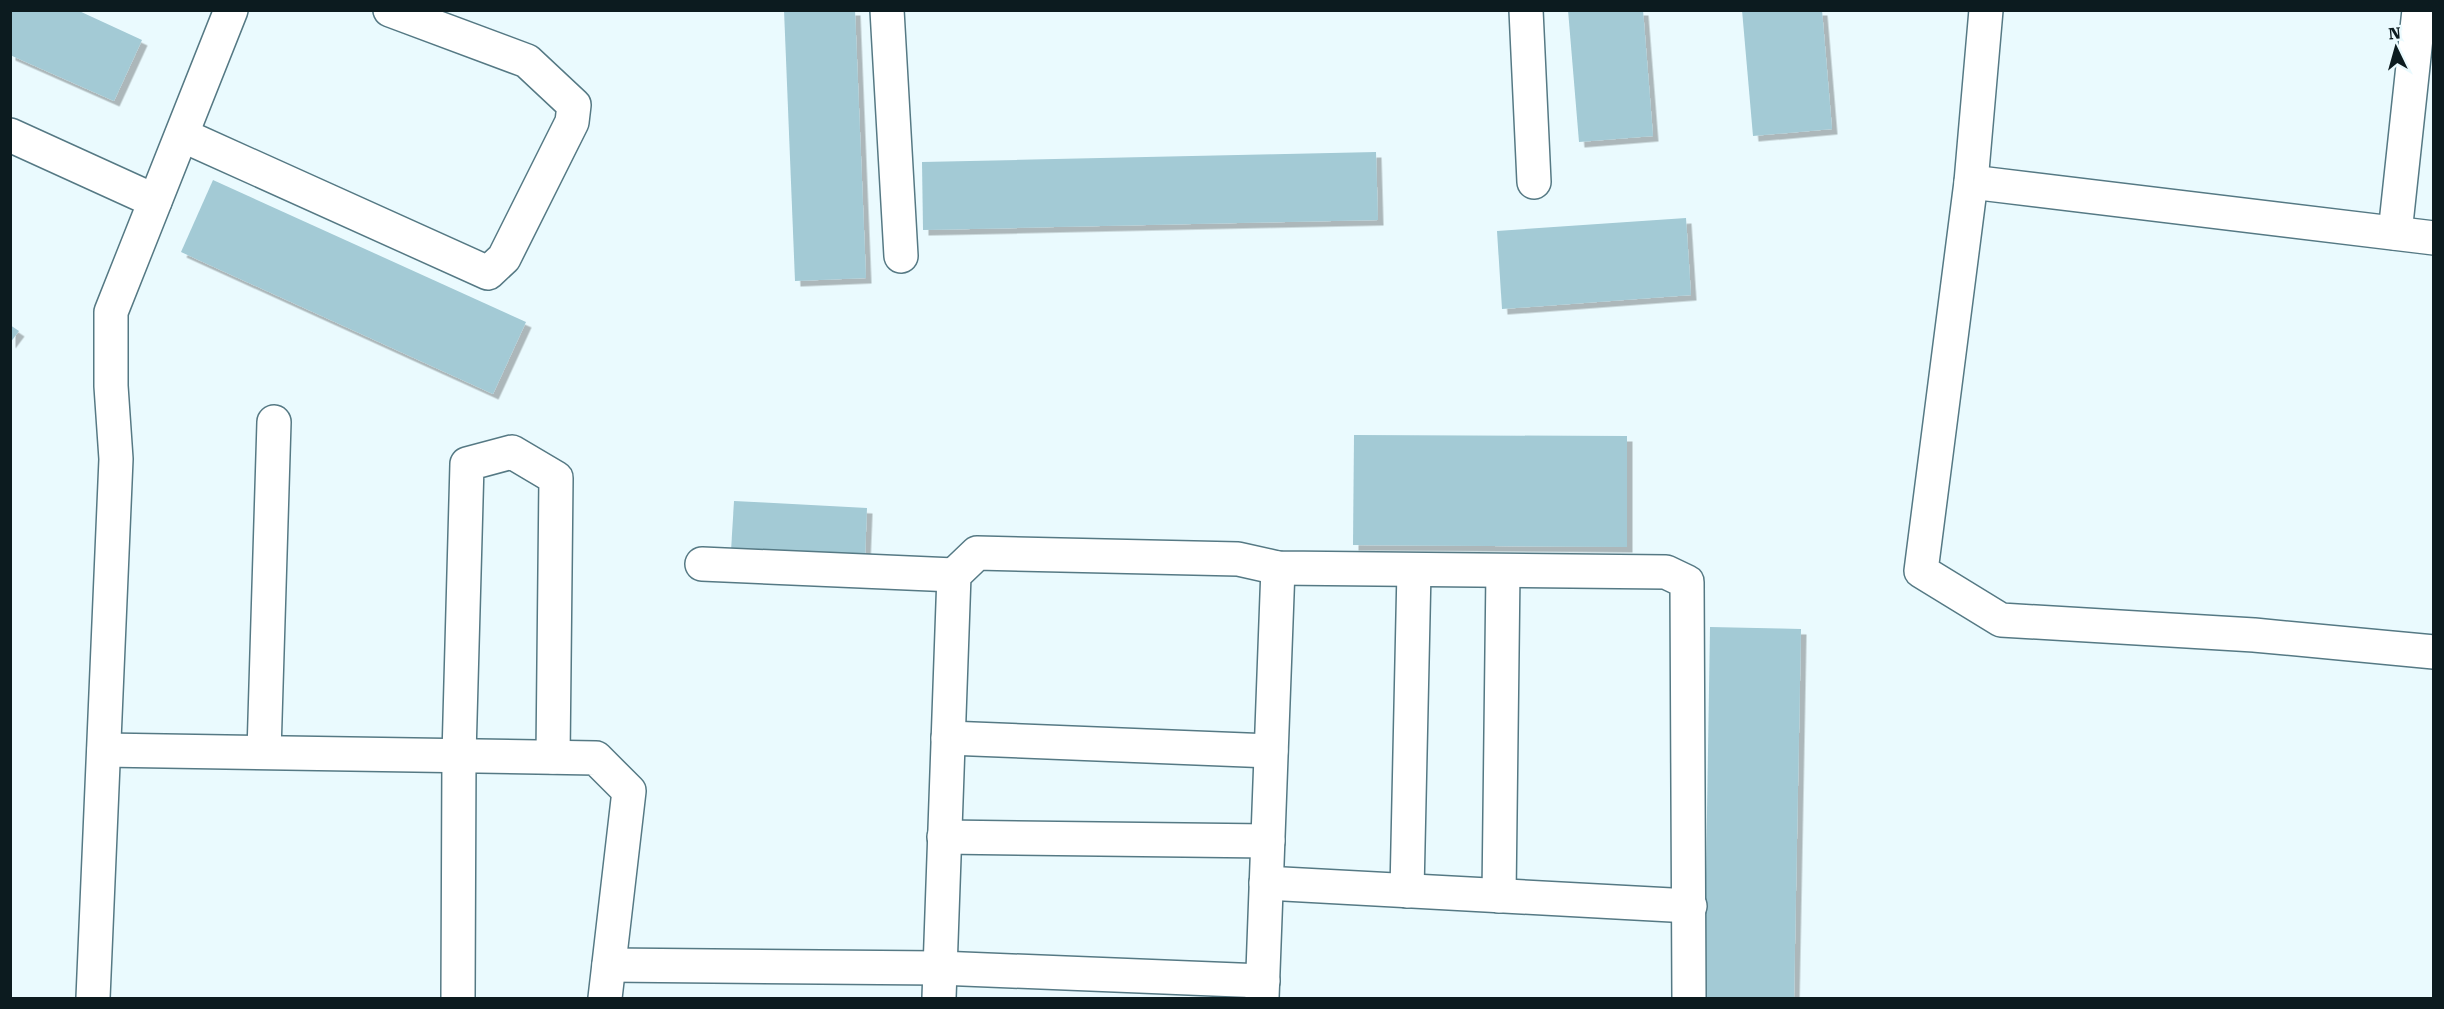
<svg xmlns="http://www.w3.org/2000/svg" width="2444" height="1009" font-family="'Roboto Serif',serif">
  <defs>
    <filter id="shadow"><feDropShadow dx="5.5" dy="5.5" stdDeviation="0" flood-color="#0004"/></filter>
  </defs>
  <rect width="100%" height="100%" fill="#eafafe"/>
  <g fill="#a3cad5" filter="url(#shadow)">
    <polygon points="10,10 77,10 142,40 114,101 10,55"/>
    <polygon points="784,10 855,10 866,278 795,281"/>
    <polygon points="1568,10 1643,10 1653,136 1579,142"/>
    <polygon points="1742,10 1822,10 1832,129 1753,136"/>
    <polygon points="1376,152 1378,220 923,230 922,162"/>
    <polygon points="213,180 526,322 493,394 181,252"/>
    <polygon points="1686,218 1691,295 1502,309 1497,231"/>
    <polygon points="10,325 19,331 10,343"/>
    <polygon points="1354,435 1627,436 1627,547 1353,545"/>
    <polygon points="734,501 867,508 865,557 731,551"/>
    <polygon points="1710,627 1801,629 1794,998 1704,998"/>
  </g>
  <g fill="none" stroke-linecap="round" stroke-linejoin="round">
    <defs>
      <g id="street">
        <polyline points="887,10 901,256"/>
        <polyline points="1526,10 1534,182"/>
        <polyline points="1986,10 1971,182 1921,571 2001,620 2254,635 2434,652"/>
        <polyline points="10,135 155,201"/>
        <polyline points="182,135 488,273 504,258 572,122 574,105 527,61 390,10"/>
        <polyline points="1971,182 2434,238"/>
        <polyline points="2395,233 2419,10"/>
        <polyline points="702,564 954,575"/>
        <polyline points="948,738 1271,751"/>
        <polyline points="104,750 596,758 629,791 605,998"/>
        <polyline points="264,752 274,422"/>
        <polyline points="944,837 1268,841"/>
        <polyline points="1266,883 1690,906"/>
        <polyline points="1407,891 1414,570"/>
        <polyline points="1499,896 1503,571"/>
        <polyline points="609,965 939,968 1263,981"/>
        <polyline points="93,998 116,459 111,386 111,312 231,10"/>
        <polyline points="458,998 459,755 467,464 512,452 556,478 553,757"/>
        <polyline points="939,998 954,575 977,553 1238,559 1278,568 1666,572 1687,582 1689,998"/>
        <polyline points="1262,998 1278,568"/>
      </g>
    </defs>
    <use href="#street" stroke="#557984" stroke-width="36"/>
    <use href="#street" stroke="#fff" stroke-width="33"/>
  </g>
  <rect width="2444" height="1009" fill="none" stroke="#0c1b1f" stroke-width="24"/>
  <g transform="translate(2396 48) rotate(355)" stroke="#eafafe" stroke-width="4.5" paint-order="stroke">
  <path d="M0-4.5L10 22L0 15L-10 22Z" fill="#0c1b1f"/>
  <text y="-9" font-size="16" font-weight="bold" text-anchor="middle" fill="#0c1b1f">N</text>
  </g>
</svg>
